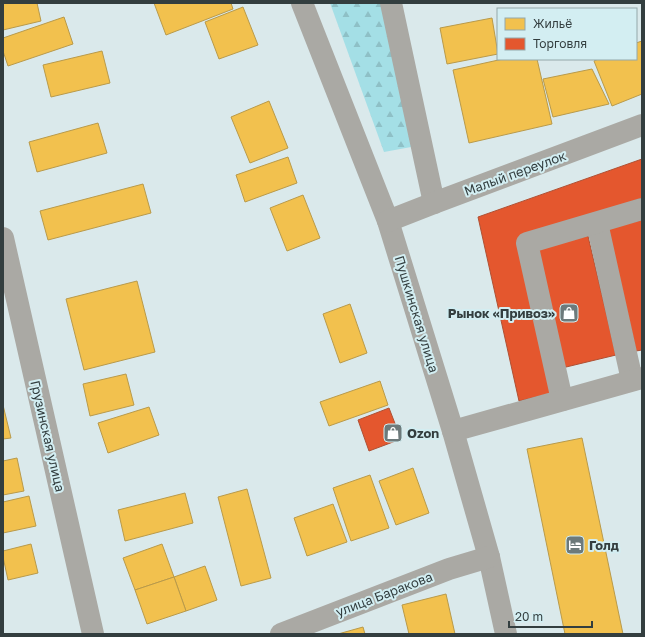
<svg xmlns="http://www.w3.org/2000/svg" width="645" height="637" font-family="'Golos Text',sans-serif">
  <defs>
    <pattern id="forest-firs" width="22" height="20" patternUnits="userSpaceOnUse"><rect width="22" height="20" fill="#a4dfe6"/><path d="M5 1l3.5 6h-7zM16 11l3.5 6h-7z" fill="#8ec0c6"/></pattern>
  </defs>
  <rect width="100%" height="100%" fill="#dae9eb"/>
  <polygon fill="url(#forest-firs)" points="330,3 398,3 422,145 384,152"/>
  <g fill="#f2c14e" stroke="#b99a4a">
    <polygon points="3,3 37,3 41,21 3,30"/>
    <polygon points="154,3 231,3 233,9 166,35"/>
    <polygon points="243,7 258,45 219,59 205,22"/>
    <polygon points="64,17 73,44 8,66 3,51 3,38"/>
    <polygon points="492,18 498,54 447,64 440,28"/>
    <polygon points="642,41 642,94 612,106 594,61 598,59 636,59 636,43"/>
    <polygon points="102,51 110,83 51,97 43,65"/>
    <polygon points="503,59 537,59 552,124 469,143 453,70"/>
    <polygon points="592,69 609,104 553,117 543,79"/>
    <polygon points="269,101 288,148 250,163 231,117"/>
    <polygon points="98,123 107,153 37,172 29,142"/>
    <polygon points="288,157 297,183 245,202 236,175"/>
    <polygon points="143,184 151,213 48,240 40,211"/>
    <polygon points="303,195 320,238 287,251 270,208"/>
    <polygon points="137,281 155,352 84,370 66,299"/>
    <polygon points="350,304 367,353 340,363 323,314"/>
    <polygon points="126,374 134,405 90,416 83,384"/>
    <polygon points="380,381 388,405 329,426 320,402"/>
    <polygon points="3,405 11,438 3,439"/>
    <polygon points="149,407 159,435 108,453 98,423"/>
    <polygon points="582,438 623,634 565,634 527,449"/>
    <polygon points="17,458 24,491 3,495 3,461"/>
    <polygon points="413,468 429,513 396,525 379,481"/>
    <polygon points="370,475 389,528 351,541 333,488"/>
    <polygon points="247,489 271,578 241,586 218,497"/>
    <polygon points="185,493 193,523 125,541 118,510"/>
    <polygon points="29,496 36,526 3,533 3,502"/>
    <polygon points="333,504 347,542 307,556 294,518"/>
    <polygon points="31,544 38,573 8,580 3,557 3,551"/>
    <polygon points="162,544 174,577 135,590 123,558"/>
    <polygon points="205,566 217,600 186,611 174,577"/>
    <polygon points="174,577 186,611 147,624 135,590"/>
    <polygon points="446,594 455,634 409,634 402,605"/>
    <polygon points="363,627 365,634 338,634"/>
  </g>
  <g fill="#e4572e" stroke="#af5033">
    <polygon points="642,159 642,198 519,242 553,393 519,401 478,217"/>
    <polygon points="642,220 642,350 636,351 608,228"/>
    <polygon points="588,236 616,355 562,368 534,248"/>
    <polygon points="389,408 401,439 369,451 358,420"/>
  </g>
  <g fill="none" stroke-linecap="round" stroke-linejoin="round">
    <g stroke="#aaa9a4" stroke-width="22">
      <polyline points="302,3 388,221 453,431 489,557 506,634"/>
      <polyline points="391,3 434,203"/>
      <polyline points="388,221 434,203 642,125"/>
      <polyline points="597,223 632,380"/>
      <polyline points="3,238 93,634"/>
      <polyline points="562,400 527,243 642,209"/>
      <polyline points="453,431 642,378"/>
      <polyline points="281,634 449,569 489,557"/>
    </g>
  </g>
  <defs>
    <symbol id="shop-square" viewBox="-11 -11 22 22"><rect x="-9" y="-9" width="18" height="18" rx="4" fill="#6d7a7b" stroke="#d3eef2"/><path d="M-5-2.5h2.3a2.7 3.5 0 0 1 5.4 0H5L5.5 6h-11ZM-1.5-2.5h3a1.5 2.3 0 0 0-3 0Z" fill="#fff"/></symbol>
    <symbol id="hotel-square" viewBox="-11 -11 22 22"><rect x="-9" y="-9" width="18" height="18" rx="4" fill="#6d7a7b" stroke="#d3eef2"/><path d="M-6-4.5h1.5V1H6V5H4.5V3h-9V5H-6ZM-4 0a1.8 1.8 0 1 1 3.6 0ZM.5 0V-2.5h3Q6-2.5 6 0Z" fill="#fff"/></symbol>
  </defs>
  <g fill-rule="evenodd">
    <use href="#shop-square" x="558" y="302" width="22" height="22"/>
    <use href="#shop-square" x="382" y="422" width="22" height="22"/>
    <use href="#hotel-square" x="564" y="534" width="22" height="22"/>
  </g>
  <g text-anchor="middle" stroke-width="4" stroke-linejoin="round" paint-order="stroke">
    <g font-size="13" fill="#333e3f" stroke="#d3eef2">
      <text transform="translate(515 173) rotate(-20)" y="5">Малый переулок</text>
      <text transform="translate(417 314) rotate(73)" y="5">Пушкинская улица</text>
      <text transform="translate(48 436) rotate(77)" y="5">Грузинская улица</text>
      <text transform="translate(384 594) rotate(-21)" y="5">улица Баракова</text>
    </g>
    <g font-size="13" font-weight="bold" fill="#333e3f" stroke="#d3eef2" text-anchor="start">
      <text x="555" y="318" text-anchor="end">Рынок «Привоз»</text>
      <text x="407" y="438">Ozon</text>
      <text x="589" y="550">Голд</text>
    </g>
  </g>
  <rect width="645" height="637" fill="none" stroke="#333e3f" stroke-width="8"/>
  <rect x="497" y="8" width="140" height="52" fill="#d3eef2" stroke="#93a8aa"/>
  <rect x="505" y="18" width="20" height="12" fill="#f2c14e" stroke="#93a8aa"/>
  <text x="533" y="28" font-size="12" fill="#333e3f">Жильё</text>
  <rect x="505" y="38" width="20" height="12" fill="#e4572e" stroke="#93a8aa"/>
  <text x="533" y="48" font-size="12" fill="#333e3f">Торговля</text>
  <path d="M509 621v6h83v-6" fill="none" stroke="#333e3f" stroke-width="2"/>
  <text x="515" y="621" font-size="12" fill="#333e3f" stroke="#d3eef2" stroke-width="3" paint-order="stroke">20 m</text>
</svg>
